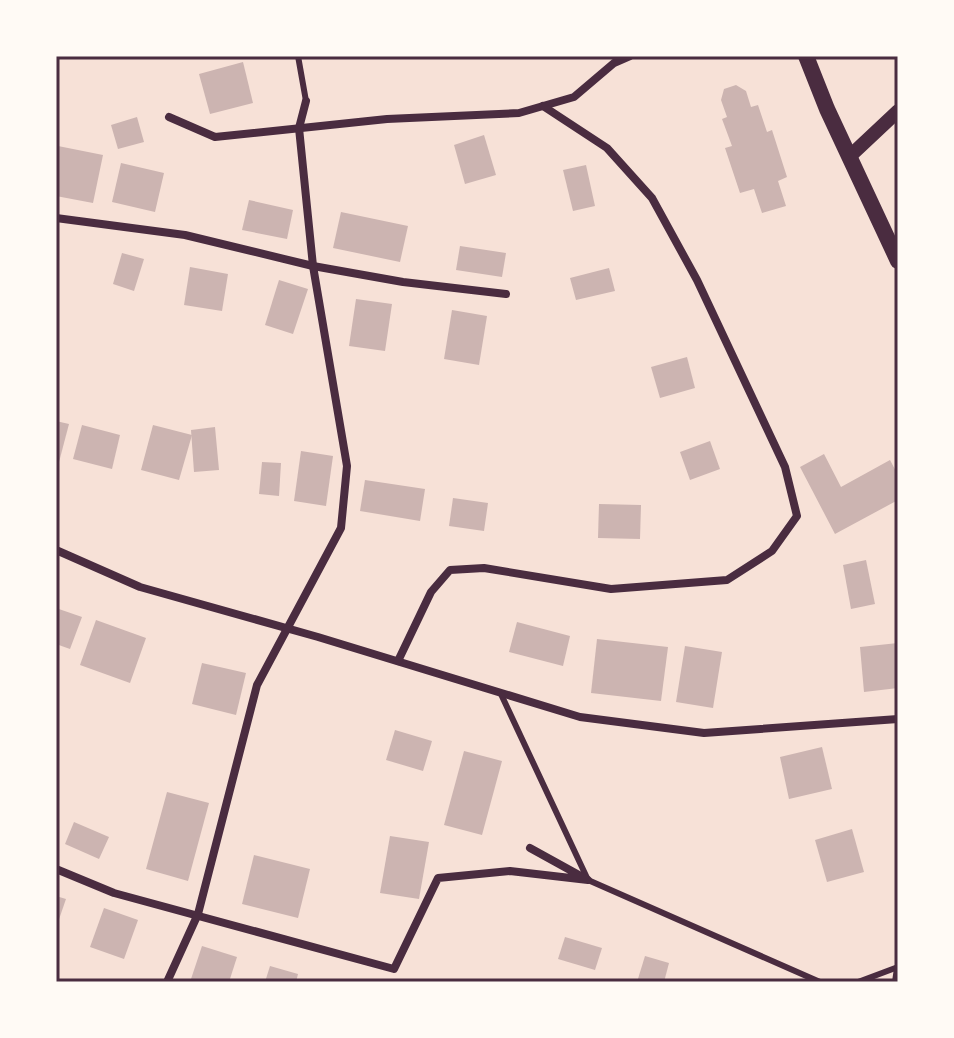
<svg xmlns="http://www.w3.org/2000/svg" width="954" height="1038" font-family="'Fira Sans Condensed',sans-serif">
  <rect width="100%" height="100%" fill="#f7e1d7"/>
  <g fill="#ccb4b1">
    <polygon points="243,62 253,103 210,114 199,74"/>
    <polygon points="736,85 746,91 751,107 758,105 767,132 772,130 787,177 778,181 786,206 762,213 754,189 740,193 725,148 732,146 722,119 727,117 721,100 724,89"/>
    <polygon points="137,117 144,142 118,149 111,125"/>
    <polygon points="484,135 496,175 465,184 454,145"/>
    <polygon points="58,146 103,155 93,203 56,196"/>
    <polygon points="121,163 164,173 155,212 112,202"/>
    <polygon points="586,165 595,206 573,211 563,170"/>
    <polygon points="249,200 293,210 287,239 242,230"/>
    <polygon points="341,212 408,226 400,262 333,248"/>
    <polygon points="460,246 506,253 502,277 456,270"/>
    <polygon points="122,253 144,259 134,291 113,284"/>
    <polygon points="190,267 228,274 222,311 184,305"/>
    <polygon points="609,268 615,291 576,300 570,278"/>
    <polygon points="279,280 308,289 293,334 265,325"/>
    <polygon points="356,299 392,304 385,351 349,346"/>
    <polygon points="452,310 487,316 479,365 444,359"/>
    <polygon points="687,357 695,388 660,398 651,367"/>
    <polygon points="56,421 69,424 59,462 56,462"/>
    <polygon points="82,425 120,435 112,469 73,459"/>
    <polygon points="153,425 192,435 179,480 141,470"/>
    <polygon points="215,427 219,470 194,472 191,430"/>
    <polygon points="710,441 720,469 690,480 680,452"/>
    <polygon points="301,451 333,456 326,506 294,501"/>
    <polygon points="824,454 841,487 890,460 898,475 898,500 835,534 800,467"/>
    <polygon points="262,462 281,463 279,496 259,494"/>
    <polygon points="365,480 425,489 420,521 360,511"/>
    <polygon points="453,498 488,503 484,531 449,526"/>
    <polygon points="599,504 641,505 640,539 598,538"/>
    <polygon points="866,560 875,604 851,609 843,565"/>
    <polygon points="56,608 82,617 70,649 56,644"/>
    <polygon points="96,620 146,638 130,683 80,665"/>
    <polygon points="517,622 570,636 563,666 509,652"/>
    <polygon points="597,639 668,647 661,701 591,693"/>
    <polygon points="898,643 898,688 864,692 860,647"/>
    <polygon points="685,646 722,652 713,708 676,702"/>
    <polygon points="202,663 246,673 236,715 192,704"/>
    <polygon points="395,730 432,741 423,771 386,760"/>
    <polygon points="822,747 832,789 789,799 780,757"/>
    <polygon points="464,751 502,761 482,835 444,825"/>
    <polygon points="167,792 209,803 188,881 146,869"/>
    <polygon points="74,822 109,837 99,859 65,844"/>
    <polygon points="852,829 864,872 827,882 815,840"/>
    <polygon points="390,836 429,842 419,899 380,893"/>
    <polygon points="254,855 310,869 298,918 242,904"/>
    <polygon points="56,896 66,899 56,928"/>
    <polygon points="104,908 138,920 124,959 90,947"/>
    <polygon points="565,937 602,948 595,970 558,959"/>
    <polygon points="202,946 237,957 229,982 190,982"/>
    <polygon points="645,956 669,963 664,982 637,982"/>
    <polygon points="270,966 298,974 296,982 265,982"/>
  </g>
  <g fill="none" stroke-linecap="round" stroke-linejoin="round">
    <g stroke="#4a2c40" stroke-width="6">
      <polyline points="298,56 306,101"/>
      <polyline points="500,692 588,880 820,982"/>
      <polyline points="858,982 898,967"/>
      <polyline points="895,982 897,968"/>
    </g>
    <g stroke="#4a2c40" stroke-width="8">
      <polyline points="169,117 215,137 387,119 519,113 574,97 614,63 630,56"/>
      <polyline points="56,218 185,235 313,266 403,282 506,294"/>
      <polyline points="56,550 140,587 318,637 580,717 704,733 898,719"/>
      <polyline points="398,661 431,592 450,570 484,568 611,589 727,580 772,551 797,516 785,467 697,280 652,198 607,148 543,106"/>
      <polyline points="56,869 114,893 394,969 438,878 510,871 588,880 530,848"/>
      <polyline points="167,982 198,914 257,685 341,528 347,466 313,266 299,128 306,101"/>
    </g>
    <polyline stroke="#4a2c40" stroke-width="14" points="849,157 898,111"/>
    <polyline stroke="#4a2c40" stroke-width="16" points="806,56 827,109 898,261"/>
  </g>
  <rect width="954" height="1038" fill="none" stroke="#fffaf5" stroke-width="116"/>
  <rect x="58" y="58" width="838" height="922" fill="none" stroke="#4a2c40" stroke-width="3"/>
</svg>
